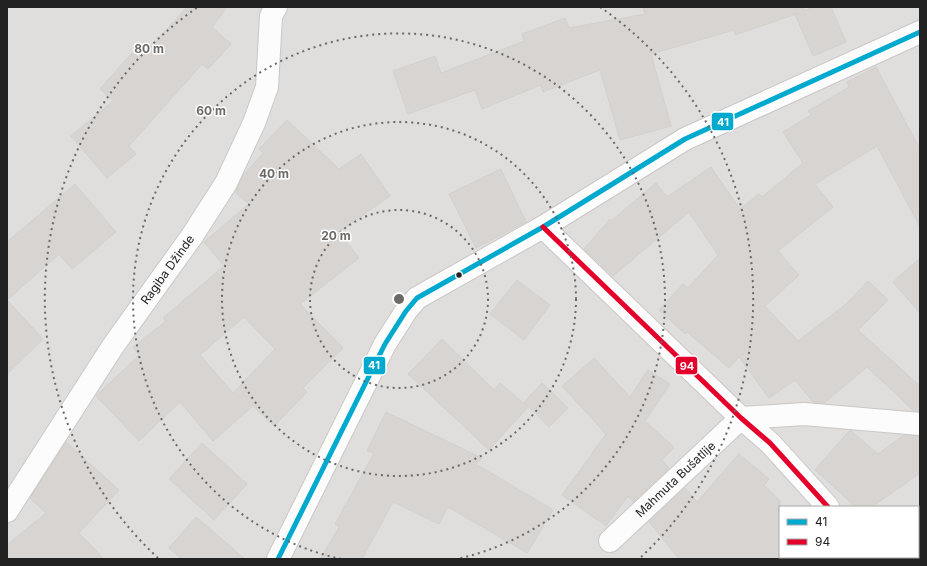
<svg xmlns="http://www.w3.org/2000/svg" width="927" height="566" font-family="Inter,sans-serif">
  <rect width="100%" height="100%" fill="#f0eeeb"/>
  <path fill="#dfdedc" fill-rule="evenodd" d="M7 7H920V559H7ZM780 507H918V557H780Z"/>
  <g fill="#d7d4d2" stroke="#d3d0cc" fill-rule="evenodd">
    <polygon points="187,7 227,7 212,27 231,44 208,69 202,64 129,146 136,154 107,178 71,136 113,101 100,89 133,52 140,59"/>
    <polygon points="643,7 804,7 804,11 813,7 831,7 846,42 813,56 795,14 799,13 735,35 734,30 651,54 671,126 620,140 600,70 543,92 541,85 482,109 475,90 408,114 393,71 435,56 441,73 524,41 522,34 565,18 569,28 645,14"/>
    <polygon points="876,67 920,149 920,227 877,146 815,184 833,207 778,251 799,275 765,306 798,341 845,305 868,281 888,300 858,330 920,386 920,411 914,411 867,367 824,403 813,402 795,380 769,398 739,357 729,368 687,332 685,334 659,310 683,284 688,288 718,255 689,212 613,276 584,249 610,219 611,221 656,183 667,197 711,167 740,209 759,194 762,197 803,163 783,132 811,115 808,111 849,87 847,82"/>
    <path d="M287 120 339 169 361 154 390 196 339 232 359 258 300 304 343 348 303 388 307 392 274 426 253 406 213 441 180 402 139 441 96 396 139 355 133 347 166 321 163 318 224 266 204 242 249 204 235 192 244 175 263 153 259 149ZM244 317 275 349 233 393 200 355Z"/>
    <polygon points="501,169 526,222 476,248 449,194"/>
    <polygon points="75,184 116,232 72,269 59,254 7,300 7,242"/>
    <polygon points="920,258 920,313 893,282"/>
    <polygon points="517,280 550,305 524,340 490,314"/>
    <polygon points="7,300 43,339 7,374"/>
    <polygon points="442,339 494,390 500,383 528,407 489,450 408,374"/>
    <polygon points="594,358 630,397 648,370 670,384 645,421 674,447 662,460 669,468 633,502 628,496 606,526 562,495 606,434 562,386"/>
    <polygon points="542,383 568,408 549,427 524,402"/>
    <polygon points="386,412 482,458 476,464 553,510 527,553 448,507 439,524 393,502 362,559 320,559 339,527 335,524 374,453 367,451"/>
    <polygon points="850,430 878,454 904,435 920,436 920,473 872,507 856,507 815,470"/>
    <polygon points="66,442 119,490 79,533 104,559 7,559 7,545 46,513 30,498"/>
    <polygon points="202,443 247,484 214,520 169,479"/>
    <polygon points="739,454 769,479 764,485 780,501 780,559 679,559 649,522 685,488 697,502"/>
    <polygon points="196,517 245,559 182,559 169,548"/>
  </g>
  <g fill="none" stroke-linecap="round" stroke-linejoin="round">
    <defs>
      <g id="minor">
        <polyline points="543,227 741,418 770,443 828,507"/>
        <path id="s1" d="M7 511 113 346 192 236 226 183 254 123 267 87 271 16 276 7"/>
        <path id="s2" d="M610 541 741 418 804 414 920 424"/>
        <polyline points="278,559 385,344 406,311 417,298 543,227 685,139 920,32"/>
        <polyline points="836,559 837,557"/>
      </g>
    </defs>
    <use href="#minor" stroke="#c9c8c7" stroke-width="24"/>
    <use href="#minor" stroke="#fdfcfc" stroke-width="22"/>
    <defs>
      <polyline id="bus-1" points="278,559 385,344 406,311 417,298 543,227 685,139 920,32"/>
      <polyline id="bus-2" points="543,227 741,418 770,443 828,507"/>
    </defs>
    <use href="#bus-1" stroke="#fff" stroke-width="8"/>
    <use href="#bus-2" stroke="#fff" stroke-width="8"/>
    <use href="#bus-1" stroke="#00a9ce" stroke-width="5"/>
    <use href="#bus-2" stroke="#e4002b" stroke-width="5"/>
  </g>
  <g fill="none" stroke="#6a6968" stroke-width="2" stroke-dasharray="2 4">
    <circle cx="399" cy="299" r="89"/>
    <circle cx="399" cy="299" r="177"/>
    <path d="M341 559A266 266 0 1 1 457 559"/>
    <path d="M158 558A354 354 0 0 1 198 7M600 7A354 354 0 0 1 640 558"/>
  </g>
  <circle fill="#222" stroke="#fff" stroke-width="1.5" cx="459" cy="275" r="3.5"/>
  <g text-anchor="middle" stroke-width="3" stroke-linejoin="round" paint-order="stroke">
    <g font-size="12" fill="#222" stroke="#fff">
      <text dy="4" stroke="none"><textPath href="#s1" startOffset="290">Ragiba Džinde</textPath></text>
      <text dy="4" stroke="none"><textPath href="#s2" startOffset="90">Mahmuta Bušatlije</textPath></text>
    </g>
  </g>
  <circle cx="399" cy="299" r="6" fill="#6a6968" stroke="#fff" stroke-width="2"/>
  <g font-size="12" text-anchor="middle" font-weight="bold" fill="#6a6968" stroke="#fff" stroke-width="3" stroke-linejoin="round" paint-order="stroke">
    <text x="149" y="53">80 m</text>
    <text x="211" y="115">60 m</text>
    <text x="274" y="178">40 m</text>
    <text x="336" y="240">20 m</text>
  </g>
  <g stroke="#fff" stroke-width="1.5">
    <rect x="711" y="112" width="23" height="19" rx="4" fill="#00a9ce"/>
    <rect x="363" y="356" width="23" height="19" rx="4" fill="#00a9ce"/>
    <rect x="675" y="356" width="23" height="19" rx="4" fill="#e4002b"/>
  </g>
  <g font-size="11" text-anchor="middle" font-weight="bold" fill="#fff">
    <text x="723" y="126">41</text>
    <text x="374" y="369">41</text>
    <text x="687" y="370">94</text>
  </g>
  <rect width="927" height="566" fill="none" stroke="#222222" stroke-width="16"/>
  <rect x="779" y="506" width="140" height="52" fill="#ffffff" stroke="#a7a7a7"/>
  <rect x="787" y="519" width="20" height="6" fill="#00a9ce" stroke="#a7a7a7"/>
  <text x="815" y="526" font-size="12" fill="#222222">41</text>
  <rect x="787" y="539" width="20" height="6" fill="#e4002b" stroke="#a7a7a7"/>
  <text x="815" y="546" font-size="12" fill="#222222">94</text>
</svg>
